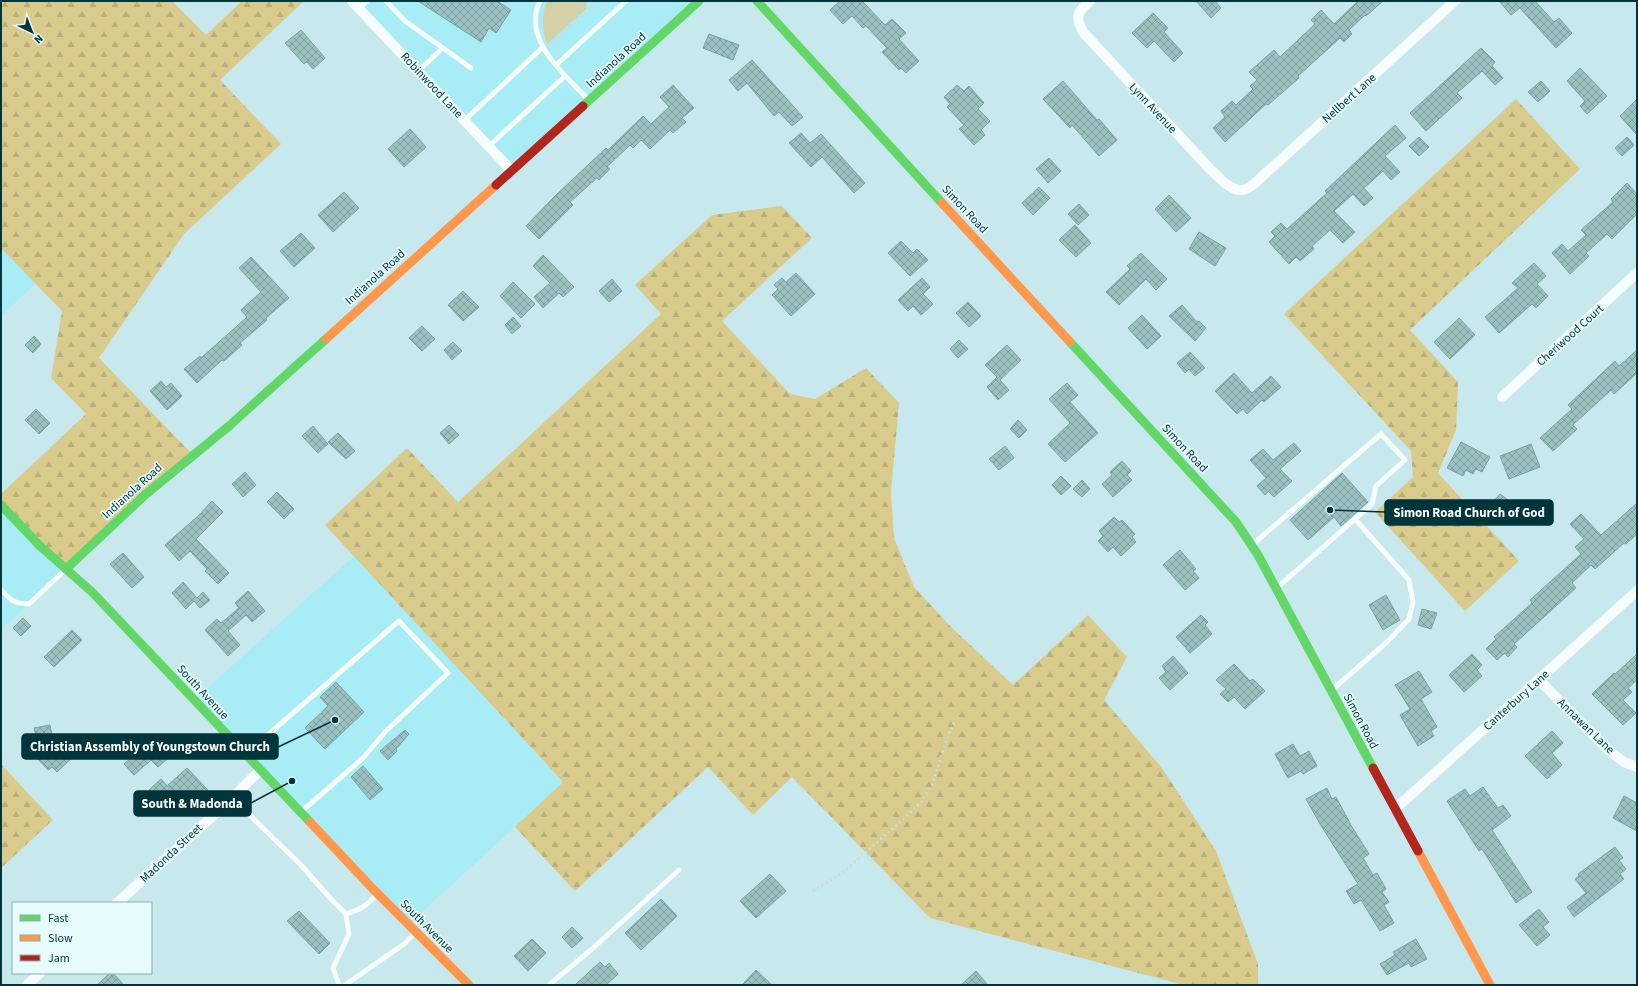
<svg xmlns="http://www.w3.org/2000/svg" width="1638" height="986" font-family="'Source Sans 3',sans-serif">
  <defs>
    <pattern id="forest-firs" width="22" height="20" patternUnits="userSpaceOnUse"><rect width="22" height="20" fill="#d8cb8c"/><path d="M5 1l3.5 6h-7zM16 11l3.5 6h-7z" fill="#b8af7a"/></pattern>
    <pattern id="building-cross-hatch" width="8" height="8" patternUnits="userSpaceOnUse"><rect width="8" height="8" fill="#9cc1c1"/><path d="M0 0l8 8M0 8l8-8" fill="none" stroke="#7d9e9e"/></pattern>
  </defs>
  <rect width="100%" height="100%" fill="#c7e9ee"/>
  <g fill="#a8ecf5">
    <polygon points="352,1 699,1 511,170"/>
    <polygon points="1,248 36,283 1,316"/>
    <polygon points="1,505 66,569 1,630"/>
    <polygon points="354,556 563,783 408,925 194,700"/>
  </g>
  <path fill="#d4d0a8" d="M547 1H584L587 4 586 9 547 44C542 29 541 16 547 1Z"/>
  <g fill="url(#forest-firs)">
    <polygon points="1,1 172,1 206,35 242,1 304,1 220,80 281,144 184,234 99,358 192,454 66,569 1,505 1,494 86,414 51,378 62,311 1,248"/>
    <polygon points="1516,99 1580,169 1410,330 1458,382 1456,430 1438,473 1519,561 1465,611 1375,512 1413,477 1411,451 1284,314"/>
    <polygon points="782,206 812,238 722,321 790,394 815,399 866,368 899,403 891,492 894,538 914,587 951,627 1013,685 1088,615 1127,657 1104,700 1162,768 1216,851 1258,964 1258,985 1184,985 930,918 792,777 753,815 708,767 575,891 515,827 563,782 325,525 407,448 458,502 661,314 635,285 712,215"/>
    <polygon points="1,764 53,820 1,868"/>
  </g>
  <g fill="url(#building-cross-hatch)" stroke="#77a3a2">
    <polygon points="418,1 497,1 511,10 496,33 489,28 481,42"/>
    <polygon points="840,1 862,1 885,25 892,19 906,33 899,39 919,61 906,73 901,68 899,70 882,52 887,48 866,26 863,28 852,16 843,24 830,10"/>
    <polygon points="1196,1 1215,1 1221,8 1211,18"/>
    <polygon points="1358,1 1383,1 1366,16 1365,15 1349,30 1352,34 1344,42 1340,38 1298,76 1299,78 1268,105 1266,104 1225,142 1213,128 1225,117 1221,111 1232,101 1236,105 1253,89 1250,86 1257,80 1249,72 1274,50 1280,57 1315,24 1311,20 1321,10 1334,24"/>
    <polygon points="1499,1 1535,1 1554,22 1559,18 1572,33 1556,48 1520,8 1511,15"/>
    <polygon points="1153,13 1168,28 1164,32 1183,53 1174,62 1154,41 1147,48 1132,33"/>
    <polygon points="301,30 325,58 313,69 307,62 304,64 285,43"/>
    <polygon points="709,34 739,45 733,60 703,48"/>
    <polygon points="1481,48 1495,62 1492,66 1503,78 1495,85 1482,71 1457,93 1462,98 1426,131 1410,113"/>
    <polygon points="752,60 803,117 792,126 779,112 774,116 747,83 738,91 729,80"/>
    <polygon points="1580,68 1607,96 1587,114 1580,106 1585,101 1567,81"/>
    <polygon points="1063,81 1097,120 1099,119 1117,140 1099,156 1072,125 1070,128 1043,99"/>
    <polygon points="1541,81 1550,91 1538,102 1528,92"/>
    <polygon points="673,85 694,108 682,118 686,122 673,133 670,130 650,149 641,140 633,148 630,145 607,167 610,169 599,180 597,178 570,202 573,205 539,239 526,226 554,197 606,148 608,150 643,116 651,124 669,107 660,97"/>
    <polygon points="957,85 964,91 969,86 984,103 978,109 990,121 981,130 985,135 974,145 959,129 964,125 947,107 950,104 944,97"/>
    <polygon points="1637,99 1637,135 1620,116"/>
    <polygon points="1395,125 1406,138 1385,156 1400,172 1391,180 1383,171 1364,188 1373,198 1364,206 1353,194 1334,211 1355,232 1343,243 1330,230 1312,246 1314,249 1300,261 1296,257 1289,264 1269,242 1275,236 1271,232 1281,223 1287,229 1327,193 1325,191"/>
    <polygon points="410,129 426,147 404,167 388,149"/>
    <polygon points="801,133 810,143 821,134 865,183 854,193 822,157 811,167 789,143"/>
    <polygon points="1419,137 1429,147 1419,156 1409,146"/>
    <polygon points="1627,137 1634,145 1622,156 1615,148"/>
    <polygon points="1049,158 1061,171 1048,183 1036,169"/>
    <polygon points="1627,183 1637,194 1637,214 1612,239 1607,234 1586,253 1589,256 1570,274 1552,253 1562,244 1568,251 1586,235 1581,230 1613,202 1611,199"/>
    <polygon points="1039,187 1050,198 1033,215 1022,203"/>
    <polygon points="344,192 359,208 333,232 318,215"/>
    <polygon points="1169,195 1191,218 1176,232 1155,209"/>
    <polygon points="1079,204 1089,215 1078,225 1068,214"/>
    <polygon points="1075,225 1091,243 1076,257 1059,240"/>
    <polygon points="1199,232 1226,248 1215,266 1189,249"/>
    <polygon points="301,233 315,248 294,267 280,251"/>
    <polygon points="901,241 913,253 917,249 928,260 910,276 888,253"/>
    <polygon points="1141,253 1167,279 1156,290 1146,279 1119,305 1106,292 1130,269 1127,266"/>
    <polygon points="543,255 574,287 563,297 559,293 543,308 534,297 550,283 533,266"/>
    <polygon points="251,257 289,298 266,318 267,320 240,343 242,345 224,361 222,360 197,383 184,369 200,356 201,358 247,317 241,310 261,292 239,268"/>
    <polygon points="1534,263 1546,276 1537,284 1548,296 1536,308 1532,304 1499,333 1485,317 1518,288 1512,283"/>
    <polygon points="796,273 815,294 791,316 772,295 778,289 774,285 782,278 786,282"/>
    <polygon points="922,278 930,287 923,294 933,304 921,315 913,306 908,311 898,300"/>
    <polygon points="612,279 622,291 609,302 599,291"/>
    <polygon points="513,282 535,304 521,318 500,296"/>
    <polygon points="463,291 479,307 463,321 448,305"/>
    <polygon points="968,302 981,316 969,327 956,313"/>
    <polygon points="1182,305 1197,322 1199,321 1206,328 1195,341 1169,316"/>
    <polygon points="1142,315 1161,336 1147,349 1128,328"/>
    <polygon points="513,317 521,326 512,334 505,325"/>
    <polygon points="1459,318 1475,335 1450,359 1434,342"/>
    <polygon points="422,326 435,339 422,351 409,338"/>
    <polygon points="34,336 41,344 33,353 25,345"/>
    <polygon points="959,340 968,349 958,358 950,349"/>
    <polygon points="453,342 462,351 452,360 444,350"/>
    <polygon points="1007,345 1021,360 1000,380 1009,390 998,400 987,387 997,377 985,365"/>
    <polygon points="1637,350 1637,373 1614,394 1611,390 1573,425 1577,429 1553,451 1540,438 1572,409 1568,405 1615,361 1619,366"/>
    <polygon points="1190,352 1205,368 1195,376 1189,369 1185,373 1177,363"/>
    <polygon points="1234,373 1252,393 1271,376 1281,387 1264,402 1262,400 1247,414 1243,409 1237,414 1215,391"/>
    <polygon points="161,381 166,387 171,383 182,396 167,410 150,391"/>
    <polygon points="1067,383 1078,395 1070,402 1098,433 1065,462 1048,444 1070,423 1049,399"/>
    <polygon points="36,409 50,423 39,434 25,420"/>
    <polygon points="1018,420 1027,430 1019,438 1010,429"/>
    <polygon points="449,425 459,435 449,444 440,433"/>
    <polygon points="313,426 328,444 318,453 302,436"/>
    <polygon points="338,433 355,451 346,459 328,442"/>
    <polygon points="1461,442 1490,457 1482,472 1476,469 1473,474 1466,470 1463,476 1447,468"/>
    <polygon points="1294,443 1301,451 1280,469 1292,481 1274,497 1268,491 1265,495 1257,486 1266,478 1250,460 1263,449 1273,460"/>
    <polygon points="1531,444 1540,467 1509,479 1500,456"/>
    <polygon points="1005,446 1014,458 999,470 989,459"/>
    <polygon points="1122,461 1131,471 1127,475 1132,480 1113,497 1102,484 1112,475 1110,472"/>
    <polygon points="245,472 256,485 243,497 232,484"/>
    <polygon points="1342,473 1368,502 1341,526 1334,517 1308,540 1290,520"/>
    <polygon points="1061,476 1071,486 1061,495 1052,485"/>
    <polygon points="1082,480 1090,489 1082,497 1073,489"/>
    <polygon points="277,492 294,509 284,519 267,502"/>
    <polygon points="1500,494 1508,500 1501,509 1493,502"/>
    <polygon points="212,501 223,512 196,539 229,573 218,584 205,571 207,569 190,551 179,561 165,545 198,516"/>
    <polygon points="1637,503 1637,534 1626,544 1624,543 1595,569 1591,565 1572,583 1576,588 1514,644 1517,647 1508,657 1505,653 1497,660 1486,649 1496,639 1494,637 1532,603 1530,600 1581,554 1575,547 1584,539 1570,524 1581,514 1601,535"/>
    <polygon points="1114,517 1119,522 1122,520 1135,534 1132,537 1136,542 1121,556 1113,547 1108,552 1098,541 1103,536 1099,531"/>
    <polygon points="1180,550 1196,569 1193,571 1199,578 1185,590 1163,565"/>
    <polygon points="123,553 144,577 132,588 110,564"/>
    <polygon points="183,582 197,598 203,592 210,600 200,608 194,601 186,609 172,593"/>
    <polygon points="248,591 265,611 252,622 246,615 228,631 240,645 228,656 205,630 217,619 221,623 239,608 235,603"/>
    <polygon points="1386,595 1400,620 1383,630 1369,605"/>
    <polygon points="1422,609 1437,613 1431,629 1418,625"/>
    <polygon points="1201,615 1208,622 1205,625 1212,634 1190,653 1176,637"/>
    <polygon points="23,618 31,626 21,636 13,628"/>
    <polygon points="72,630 82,640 54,667 44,657"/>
    <polygon points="1472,654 1482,665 1477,670 1482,676 1464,692 1449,675"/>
    <polygon points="1637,654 1637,680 1628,688 1632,692 1623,700 1636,713 1623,725 1592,694 1614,673 1615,674"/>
    <polygon points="1173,656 1188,673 1170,690 1159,678 1166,672 1162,666"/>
    <polygon points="1234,664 1250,681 1253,679 1265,691 1245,709 1234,697 1228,702 1220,694 1226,689 1216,680"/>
    <polygon points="1419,671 1432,692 1421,699 1437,727 1431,731 1434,736 1418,746 1400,715 1410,709 1395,685"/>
    <polygon points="336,682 364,712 325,749 305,728 328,706 320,697"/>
    <polygon points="50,725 52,735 73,757 57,772 52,767 48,770 35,756 40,751 34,728"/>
    <polygon points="405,730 409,734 396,749 397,751 388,760 380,751"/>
    <polygon points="1552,731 1563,743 1552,753 1562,765 1547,779 1525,756"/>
    <polygon points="158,735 168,746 165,749 171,756 158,767 151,760 134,775 124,764"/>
    <polygon points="1293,744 1300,756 1309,751 1317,766 1303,774 1301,771 1288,778 1275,754"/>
    <polygon points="363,766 383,789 370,800 351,777"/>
    <polygon points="187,768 208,790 192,804 185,797 182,800 168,785"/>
    <polygon points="161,779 173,792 160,803 149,790"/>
    <polygon points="1483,787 1498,808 1503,805 1511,816 1492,830 1532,892 1516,903 1482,849 1479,851 1447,801 1465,789 1470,796"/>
    <polygon points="1327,788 1332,799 1336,797 1352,827 1369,854 1363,858 1373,875 1377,873 1386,889 1382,892 1389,902 1384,905 1394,923 1380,931 1361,900 1354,904 1346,891 1358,884 1320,824 1306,799"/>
    <polygon points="1624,796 1637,803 1637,831 1613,818"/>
    <polygon points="1615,847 1623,858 1619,860 1626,869 1620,874 1624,879 1574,917 1567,907 1586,893 1575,879 1579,876 1578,874"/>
    <polygon points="770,874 786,891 756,918 740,901"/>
    <polygon points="661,899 677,916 641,950 625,933"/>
    <polygon points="1539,909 1549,922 1543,927 1550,935 1537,946 1519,925"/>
    <polygon points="299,911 330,943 319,954 287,921"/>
    <polygon points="572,927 583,938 572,948 562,937"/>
    <polygon points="532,939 546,953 528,971 514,956"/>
    <polygon points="1416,939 1427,959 1411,967 1409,963 1387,975 1380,964 1395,955 1393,952"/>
    <polygon points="600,962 605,967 609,963 618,974 606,985 575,985"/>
    <polygon points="756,970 772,985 742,985"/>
    <polygon points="976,971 988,985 961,985"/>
    <polygon points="110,973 113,973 124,985 97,985"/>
  </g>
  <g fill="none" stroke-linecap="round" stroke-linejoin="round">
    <g stroke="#cedadb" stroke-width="2.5" stroke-dasharray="2 3" stroke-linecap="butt">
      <polyline points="589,1 593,5"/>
      <polyline points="551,44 598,1"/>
      <polyline points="813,891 841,874 908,815 921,802 932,785 945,745 955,719"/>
    </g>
    <g stroke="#f7fcfc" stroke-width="5">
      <polyline points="386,1 405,21 471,68"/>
      <path d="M540 1C521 38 564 75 588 99"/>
      <polyline points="359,8 367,1"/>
      <polyline points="556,65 626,1"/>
      <polyline points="418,71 443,48"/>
      <polyline points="465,120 543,47"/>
      <polyline points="489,146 565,76"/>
      <polyline points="1252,545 1381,434 1405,460 1376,486 1372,504 1278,587"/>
      <path d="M1 590C11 600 14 604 29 604L65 570"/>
      <polyline points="1333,689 1387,642 1409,619 1413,602 1409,580 1355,519"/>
      <polyline points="247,753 399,621 448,673 386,731 363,758 301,812"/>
      <path d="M232 798 301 865 330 898 346 914C359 910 367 906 376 895"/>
      <polyline points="339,985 333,968 349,934 346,914"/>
      <polyline points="345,985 404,944 415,933"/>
      <polyline points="549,985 592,949 679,870"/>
    </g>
    <g stroke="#f7fcfc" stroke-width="10">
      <polyline points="352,1 511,170"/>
      <path d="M1090 1C1077 12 1075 17 1083 32L1209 168C1218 176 1233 195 1246 189 1249 188 1251 186 1254 184L1455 1"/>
      <polyline points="1502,397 1637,273"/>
      <polyline points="1539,680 1608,750 1624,762 1637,767"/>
      <polyline points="1395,809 1637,591"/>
      <polyline points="117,903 225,805 260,770"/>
      <polyline points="27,985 40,973"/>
    </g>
    <g stroke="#63d668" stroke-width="9">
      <polyline points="757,1 942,203"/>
      <polyline points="583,106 699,1"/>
      <polyline points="1070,342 1236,522 1258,555 1373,768"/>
      <polyline points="1,505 40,546 92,592 310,822"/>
      <polyline points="66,569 145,495 229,426 326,339"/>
    </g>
    <g stroke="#ff974d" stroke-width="9">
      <polyline points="942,203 1070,342"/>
      <polyline points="326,339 496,185"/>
      <polyline points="310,822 373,889 469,985"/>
      <polyline points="1418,851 1490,985"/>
    </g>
    <g stroke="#b3261e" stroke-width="9">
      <polyline points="496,185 583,106"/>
      <polyline points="1373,768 1418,851"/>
    </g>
  </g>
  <g text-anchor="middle" stroke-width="3.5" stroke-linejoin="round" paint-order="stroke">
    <g font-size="12" fill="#00353b" stroke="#e7fbfd">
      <text transform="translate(616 60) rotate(-42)" y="4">Indianola Road</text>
      <text transform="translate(432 85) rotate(47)" y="4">Robinwood Lane</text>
      <text transform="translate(1349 98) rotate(-42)" y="4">Nellbert Lane</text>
      <text transform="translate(1153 108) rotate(47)" y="4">Lynn Avenue</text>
      <text transform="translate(965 209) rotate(47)" y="4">Simon Road</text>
      <text transform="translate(375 277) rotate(-42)" y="4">Indianola Road</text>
      <text transform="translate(1570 335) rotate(-42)" y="4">Cheriwood Court</text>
      <text transform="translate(1185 448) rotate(47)" y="4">Simon Road</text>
      <text transform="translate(132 491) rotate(-42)" y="4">Indianola Road</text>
      <text transform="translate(203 692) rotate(47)" y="4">South Avenue</text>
      <text transform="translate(1516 700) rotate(-42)" y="4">Canterbury Lane</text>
      <text transform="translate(1361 721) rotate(62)" y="4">Simon Road</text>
      <text transform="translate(1586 726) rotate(44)" y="4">Annawan Lane</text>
      <text transform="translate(171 853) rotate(-43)" y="4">Madonda Street</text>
      <text transform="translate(427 926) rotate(45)" y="4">South Avenue</text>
    </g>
  </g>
  <path fill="none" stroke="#00353b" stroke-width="1.5" d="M1330 510L1385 512M335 720L278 747M292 781L251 803"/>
  <g fill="#00353b" stroke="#e7fbfd" stroke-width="1.5">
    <circle cx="1330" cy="510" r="4"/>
    <circle cx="335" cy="720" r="4"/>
    <circle cx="292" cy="781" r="4"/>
  </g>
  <g fill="#00353b" stroke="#00353b" stroke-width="1.5">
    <rect x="1385" y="500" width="168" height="25" rx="4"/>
    <rect x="22" y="734" width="256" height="25" rx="4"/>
    <rect x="134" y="791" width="117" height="25" rx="4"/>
  </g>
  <g font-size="13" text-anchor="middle" font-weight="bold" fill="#fff">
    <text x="1469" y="517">Simon Road Church of God</text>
    <text x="150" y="751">Christian Assembly of Youngstown Church</text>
    <text x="192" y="808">South &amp; Madonda</text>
  </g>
  <rect width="1638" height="986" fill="none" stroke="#00353b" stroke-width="4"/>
  <rect x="12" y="902" width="140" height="72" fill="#e7fbfd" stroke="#8bacaf"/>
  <rect x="20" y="915" width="20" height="6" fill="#63d668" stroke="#8bacaf"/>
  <text x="48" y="922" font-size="12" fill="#00353b">Fast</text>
  <rect x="20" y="935" width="20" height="6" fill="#ff974d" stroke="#8bacaf"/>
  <text x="48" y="942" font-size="12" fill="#00353b">Slow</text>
  <rect x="20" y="955" width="20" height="6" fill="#b3261e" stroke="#8bacaf"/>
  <text x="48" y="962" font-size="12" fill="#00353b">Jam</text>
  <g transform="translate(32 32) rotate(137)" stroke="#e7fbfd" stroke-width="3" paint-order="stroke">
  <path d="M0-3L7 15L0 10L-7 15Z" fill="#00353b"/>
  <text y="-6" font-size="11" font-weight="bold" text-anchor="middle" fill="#00353b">N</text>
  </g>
</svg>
